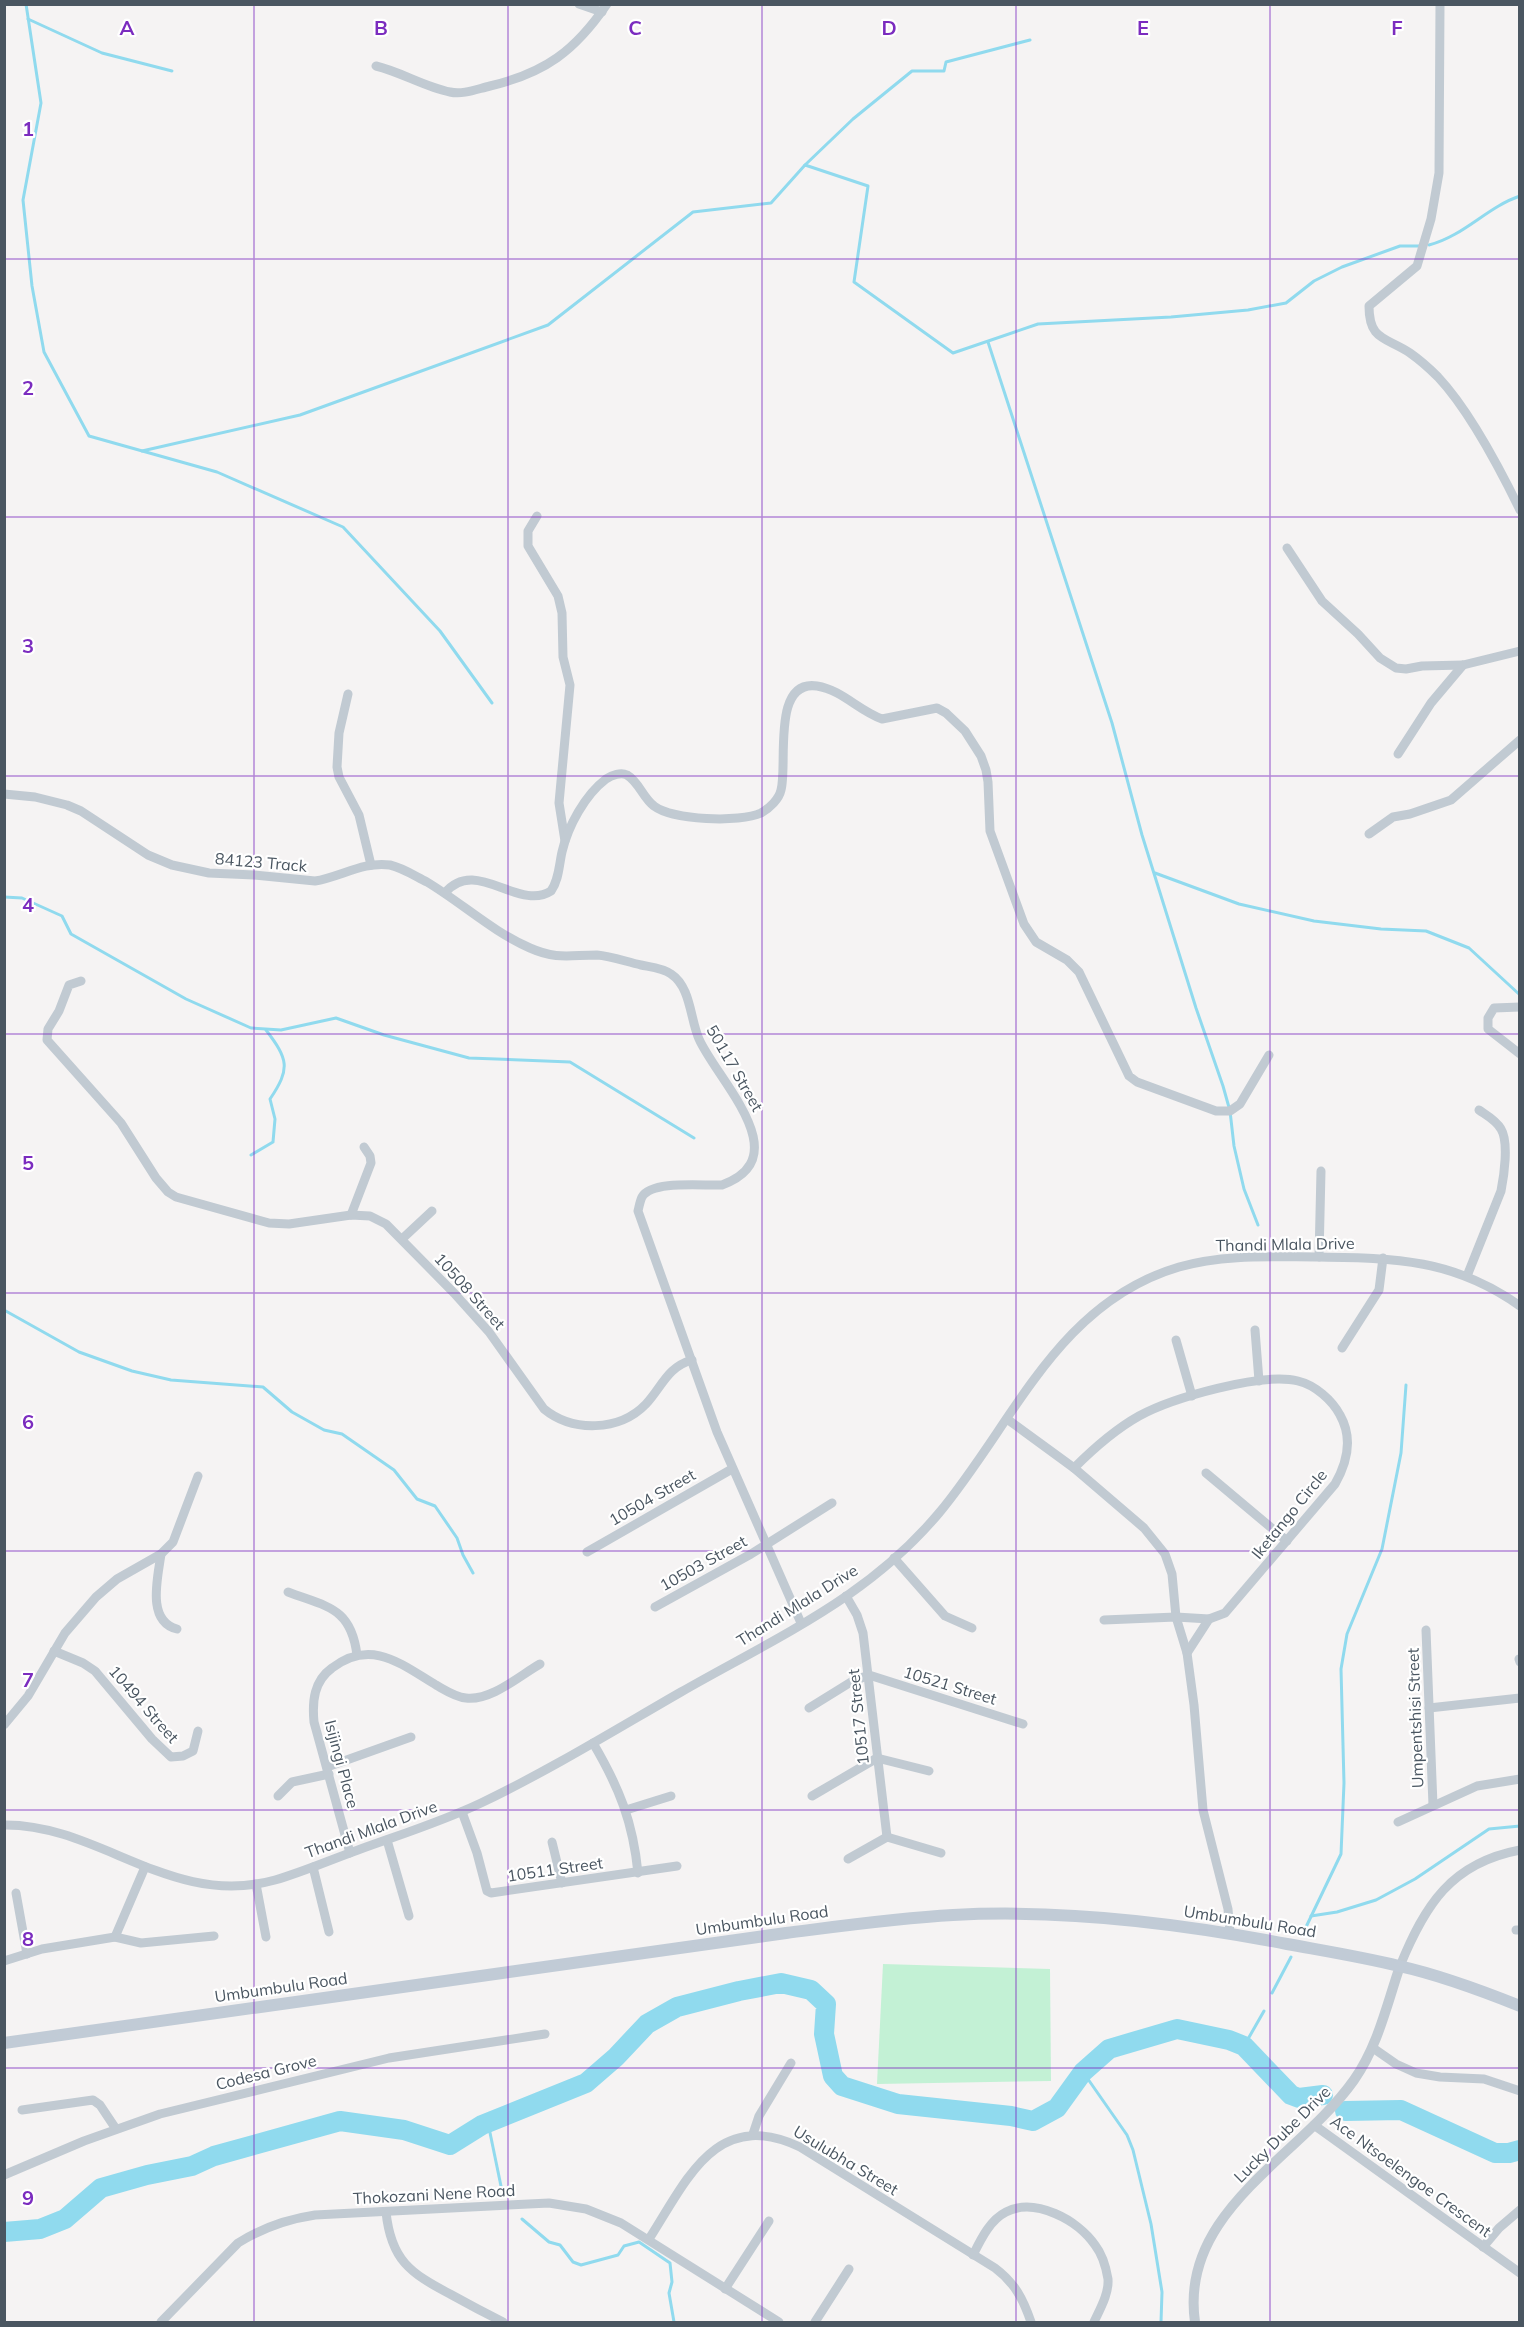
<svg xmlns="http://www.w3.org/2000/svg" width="1524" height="2327" font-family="Mulish,sans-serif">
  <rect width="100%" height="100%" fill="#f5f3f3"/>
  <polygon fill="#c3f1d5" points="883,1964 1050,1969 1051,2081 877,2084"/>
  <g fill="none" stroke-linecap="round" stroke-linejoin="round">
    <g stroke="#90daee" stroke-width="3">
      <polyline points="26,4 41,103 23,200 32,286 44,352 89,436 217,472 343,527 440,631 492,703"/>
      <polyline points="28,19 102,53 172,71"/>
      <polyline points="805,165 853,119 912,71 944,71 946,62 1030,40"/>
      <path d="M1429 245C1464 236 1487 207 1520 196"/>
      <polyline points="988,342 1112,723 1142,835 1196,1008 1223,1086 1230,1111 1234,1146 1244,1189 1258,1225"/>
      <polyline points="142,451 300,415 548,325 693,212 771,203 805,165 868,186 854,282 953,353 1038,324 1171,317 1248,310 1286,303 1314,281 1342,267 1400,246 1421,246"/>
      <polyline points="1155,873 1239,904 1314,921 1381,929 1426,931 1469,948 1520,995"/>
      <polyline points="4,897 22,898 62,916 71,934 186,999 251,1028 281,1030 336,1018 384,1035 469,1058 570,1062 694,1138"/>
      <path d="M251 1155 273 1142 275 1119 270 1099C291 1068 288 1059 266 1030"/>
      <polyline points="4,1310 79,1352 132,1371 171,1380 263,1387 292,1412 324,1430 342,1434 394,1470 417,1499 435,1506 457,1538 463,1555 473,1573"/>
      <polyline points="1311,1916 1337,1912 1376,1900 1415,1879 1489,1829 1520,1826"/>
      <polyline points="1306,1927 1341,1854 1344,1783 1341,1669 1347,1634 1382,1549 1401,1453 1406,1385"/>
      <polyline points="1272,1993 1291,1957"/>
      <polyline points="1244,2046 1264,2011"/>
      <polyline points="1083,2072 1127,2135 1133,2150 1151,2224 1162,2292 1161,2322"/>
      <polyline points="488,2123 502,2191"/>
      <polyline points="522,2219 549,2242 560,2245 573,2262 581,2265 618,2255 624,2246 639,2242 670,2263 672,2282 669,2293 674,2322"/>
    </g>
    <g stroke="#90daee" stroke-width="20">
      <polyline points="1345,2111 1401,2110 1495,2153 1509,2153 1520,2150"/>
      <polyline points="4,2232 40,2229 65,2219 101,2188 147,2175 192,2166 214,2156 340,2121 404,2130 450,2145 482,2125 586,2083 616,2057 647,2024 677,2007 739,1991 781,1983 811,1990 826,2004 824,2034 833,2076 842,2086 898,2104 1011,2116 1033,2121 1057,2108 1083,2072 1109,2049 1177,2029 1229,2040 1244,2046 1291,2095 1299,2098 1323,2095"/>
    </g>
    <g stroke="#c1cad2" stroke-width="9">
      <polyline points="579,4 602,12"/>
      <path d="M1440 4 1439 173 1431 219 1417 266 1369 306C1369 341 1386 337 1410 353 1420 360 1430 369 1438 377 1469 410 1500 469 1520 510"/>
      <path d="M376 66C401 72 425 87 450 92 463 95 477 89 490 86 545 73 575 51 607 4"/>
      <polyline points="537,516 528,531 528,546 558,596 562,613 563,657 570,685 559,803 565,841"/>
      <polyline points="1287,548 1322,601 1358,634 1380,658 1396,668 1406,669 1422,666 1463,665 1520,651"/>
      <polyline points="348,694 339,733 337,767 339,777 359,815 371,865"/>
      <polyline points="1398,754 1431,703 1463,665"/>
      <path d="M4 794 35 797 67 805 81 811 148 855 172 865 209 873 254 875 315 881C340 877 364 861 390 865 403 868 415 876 427 882 462 903 493 932 530 948 557 960 570 955 597 955 611 956 627 962 641 965 651 967 663 968 671 974 691 987 690 1019 699 1039 717 1080 799 1157 722 1185 703 1186 652 1180 642 1197 640 1201 639 1207 638 1211L717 1432 801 1623"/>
      <polyline points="1369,834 1393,817 1410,814 1451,800 1520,740"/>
      <path d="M445 893C475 856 519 912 551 891 559 880 559 865 562 852 568 826 585 795 606 779 612 775 621 772 627 775 639 782 643 798 654 806 672 820 740 823 761 813 770 808 779 799 781 790 788 765 771 679 817 686 842 690 859 711 882 719L937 708 946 713 965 731 981 756 986 770 988 782 990 831 1024 924 1036 942 1067 960 1079 972 1129 1076 1137 1082 1216 1111H1230L1240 1104 1269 1055"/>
      <path d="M81 981 69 985 59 1011 48 1029 47 1040 121 1123 156 1178 168 1192 176 1197 269 1223 289 1224 351 1215 370 1216 386 1224 454 1293 489 1332 544 1409C572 1432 619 1432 646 1404 662 1387 667 1367 692 1360"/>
      <polyline points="1520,1007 1494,1008 1488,1018 1488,1029 1520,1054"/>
      <polyline points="351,1215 371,1163 370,1156 364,1147"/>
      <polyline points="402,1239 432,1211"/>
      <polyline points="1319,1257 1321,1171"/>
      <path d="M1467 1276 1501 1191C1504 1176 1509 1142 1501 1129 1496 1120 1486 1115 1479 1110"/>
      <polyline points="1255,1330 1259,1381"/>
      <polyline points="1176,1340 1192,1396"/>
      <polyline points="1342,1348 1379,1290 1383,1258"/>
      <polyline points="1007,1419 1074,1468 1144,1528 1165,1554 1172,1574 1176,1617 1187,1653 1194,1705 1203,1810 1228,1909 1230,1933"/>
      <path d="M1074 1468C1094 1448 1114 1430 1139 1416 1172 1398 1262 1372 1298 1381 1315 1385 1332 1400 1340 1415 1353 1438 1347 1463 1335 1484L1225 1613 1209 1619 1176 1617 1104 1620"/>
      <polyline points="1206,1473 1287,1541"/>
      <polyline points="587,1552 732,1469"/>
      <path d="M161 1554C158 1577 146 1621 177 1629"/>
      <polyline points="894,1558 945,1616 972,1628"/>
      <path d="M288 1592C327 1607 351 1607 357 1655"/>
      <polyline points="846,1596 857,1615 863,1633 887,1837"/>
      <polyline points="655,1607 751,1554 832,1503"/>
      <polyline points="1426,1630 1433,1805"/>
      <polyline points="54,1651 83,1663 95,1671 152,1739 171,1757 183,1756 193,1751 198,1731"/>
      <polyline points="1187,1653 1209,1619"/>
      <polyline points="1519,1659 1520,1662"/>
      <polyline points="809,1708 851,1682 869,1675 1023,1724"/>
      <polyline points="1429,1708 1520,1698"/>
      <polyline points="4,1725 28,1696 65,1633 96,1597 117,1579 161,1554 173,1542 198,1476"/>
      <path d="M593 1743C619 1787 633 1822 638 1873"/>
      <polyline points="327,1767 411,1737"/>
      <polyline points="278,1796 292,1782 329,1774"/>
      <polyline points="812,1796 877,1758 929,1771"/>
      <polyline points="626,1810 671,1796"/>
      <polyline points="462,1812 477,1853 487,1891 491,1893 677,1866"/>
      <polyline points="1398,1822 1477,1786 1520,1779"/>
      <path d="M4 1825C100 1824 171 1909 275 1880 303 1872 330 1860 358 1850 399 1835 441 1822 481 1803 550 1770 615 1730 681 1692 735 1661 796 1631 848 1595 881 1572 913 1544 939 1513 1014 1423 1057 1303 1179 1267 1224 1254 1272 1257 1319 1257 1395 1258 1454 1259 1520 1306"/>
      <polyline points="887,1837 941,1853"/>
      <polyline points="387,1840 409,1916"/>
      <polyline points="552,1842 562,1883"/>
      <path d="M350 1853 314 1722C312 1701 314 1681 332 1668 371 1638 401 1664 436 1685 445 1690 455 1697 466 1698 491 1701 519 1676 540 1664"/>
      <polyline points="848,1859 887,1837"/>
      <polyline points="313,1867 329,1932"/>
      <polyline points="256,1884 266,1937"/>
      <polyline points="16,1893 27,1954"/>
      <polyline points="1516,1930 1520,1930"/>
      <polyline points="115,1937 145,1867"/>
      <polyline points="4,1961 42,1949 115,1937 141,1943 214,1936"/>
      <path d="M1400 1966C1425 1905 1451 1863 1520 1850"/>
      <polyline points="1373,2048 1396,2064 1416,2073 1440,2077 1484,2079 1520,2091"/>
      <polyline points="22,2110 93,2100 100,2105 116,2129"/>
      <polyline points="1314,2125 1520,2273"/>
      <polyline points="753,2134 759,2116 791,2063"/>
      <polyline points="4,2175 84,2141 160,2114 389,2058 545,2034"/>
      <path d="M386 2212C391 2260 410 2273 450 2294 468 2304 485 2313 503 2322"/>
      <path d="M649 2239C687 2180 716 2107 800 2147L995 2268C1015 2283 1023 2299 1031 2322"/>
      <polyline points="1483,2247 1499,2228 1520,2210"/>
      <path d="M973 2255C981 2239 990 2220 1006 2212 1035 2197 1078 2220 1095 2245 1102 2254 1106 2267 1108 2279 1109 2294 1100 2309 1094 2322"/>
      <polyline points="725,2289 769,2221"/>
      <path d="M161 2322 238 2243C262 2228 288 2219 315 2215L549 2203 586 2209 621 2223 779 2322"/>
      <polyline points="815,2322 849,2269"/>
    </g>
    <path stroke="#c1cad2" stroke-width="10" d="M1195 2322C1179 2211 1299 2158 1354 2080 1378 2046 1387 2004 1400 1966"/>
    <path stroke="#c1cbd6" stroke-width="12" d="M4 2043 786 1933C841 1926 897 1918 953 1915 1063 1909 1179 1923 1287 1944 1325 1951 1362 1957 1399 1966 1440 1975 1480 1990 1520 2006"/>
  </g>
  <path fill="none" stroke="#7b2cbf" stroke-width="1.5" stroke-opacity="0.55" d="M254 4V2322M508 4V2322M762 4V2322M1016 4V2322M1270 4V2322M4 259H1520M4 517H1520M4 776H1520M4 1034H1520M4 1293H1520M4 1551H1520M4 1810H1520M4 2068H1520"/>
  <g text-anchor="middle" stroke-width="4.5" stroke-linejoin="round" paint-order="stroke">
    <g font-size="16" fill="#4a5661" stroke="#fff">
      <text transform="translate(261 862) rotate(5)" y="6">84123 Track</text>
      <text transform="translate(735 1068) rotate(60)" y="6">50117 Street</text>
      <text transform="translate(1285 1244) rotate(-1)" y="6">Thandi Mlala Drive</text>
      <text transform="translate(470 1291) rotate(48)" y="6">10508 Street</text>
      <text transform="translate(652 1497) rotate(-30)" y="6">10504 Street</text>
      <text transform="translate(1289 1514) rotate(-51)" y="6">Iketango Circle</text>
      <text transform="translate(703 1563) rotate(-29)" y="6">10503 Street</text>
      <text transform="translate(797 1605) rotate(-32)" y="6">Thandi Mlala Drive</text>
      <text transform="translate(950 1685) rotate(17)" y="6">10521 Street</text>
      <text transform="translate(144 1704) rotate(49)" y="6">10494 Street</text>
      <text transform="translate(858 1717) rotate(-96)" y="6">10517 Street</text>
      <text transform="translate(1415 1718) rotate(-92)" y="6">Umpentshisi Street</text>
      <text transform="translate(342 1764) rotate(75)" y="6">Isijingi Place</text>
      <text transform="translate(371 1829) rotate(-20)" y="6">Thandi Mlala Drive</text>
      <text transform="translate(555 1869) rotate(-8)" y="6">10511 Street</text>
      <text transform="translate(762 1920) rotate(-8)" y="6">Umbumbulu Road</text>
      <text transform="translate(1250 1921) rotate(9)" y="6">Umbumbulu Road</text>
      <text transform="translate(281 1987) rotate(-8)" y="6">Umbumbulu Road</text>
      <text transform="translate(266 2072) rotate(-14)" y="6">Codesa Grove</text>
      <text transform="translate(1282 2134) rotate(-45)" y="6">Lucky Dube Drive</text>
      <text transform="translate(846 2160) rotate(31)" y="6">Usulubha Street</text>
      <text transform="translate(1411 2176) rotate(36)" y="6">Ace Ntsoelengoe Crescent</text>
      <text transform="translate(434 2194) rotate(-3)" y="6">Thokozani Nene Road</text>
    </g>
  </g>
  <g font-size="20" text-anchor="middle" font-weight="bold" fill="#7b2cbf" stroke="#fff" stroke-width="4.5" stroke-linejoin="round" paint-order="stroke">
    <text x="127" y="35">A</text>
    <text x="381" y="35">B</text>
    <text x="635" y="35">C</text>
    <text x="889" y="35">D</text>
    <text x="1143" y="35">E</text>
    <text x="1397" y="35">F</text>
    <text x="28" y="136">1</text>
    <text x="28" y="395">2</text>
    <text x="28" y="653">3</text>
    <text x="28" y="912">4</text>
    <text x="28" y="1170">5</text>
    <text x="28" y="1429">6</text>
    <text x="28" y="1687">7</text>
    <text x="28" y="1946">8</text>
    <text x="28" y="2205">9</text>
  </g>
  <rect width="1524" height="2327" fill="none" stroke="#4a5661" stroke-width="12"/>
</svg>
